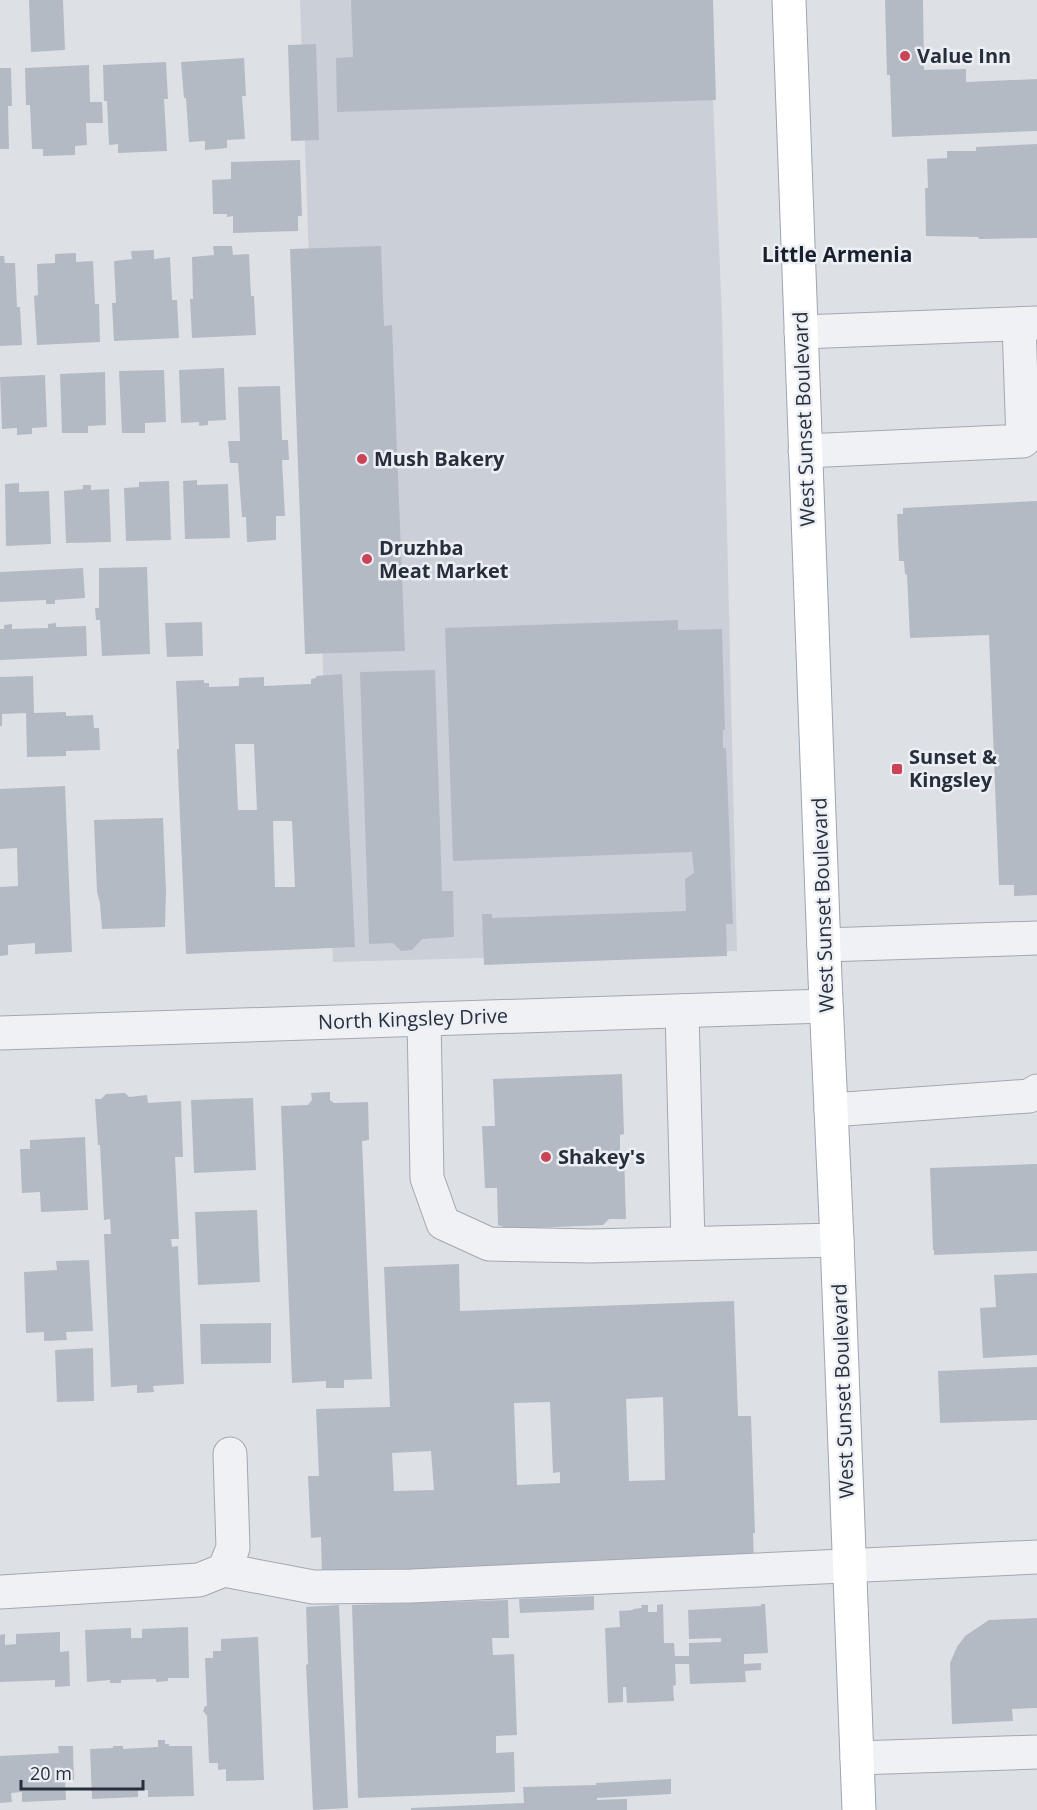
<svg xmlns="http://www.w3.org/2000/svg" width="1037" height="1810" font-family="'Open Sans',sans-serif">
  <rect width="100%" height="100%" fill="#dde1e6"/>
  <polygon fill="#cbd0d8" points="300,0 709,0 722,317 737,951 333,962"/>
  <g fill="#b4bac3" fill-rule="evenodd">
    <polygon points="29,0 63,0 65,50 31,52"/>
    <polygon points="351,0 713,0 716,100 337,112 336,58 353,57"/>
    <polygon points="885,0 923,0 924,70 966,69 966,82 1037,79 1037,131 892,137 890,75 887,75"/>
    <polygon points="316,44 319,140 291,141 288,45"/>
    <polygon points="244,58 246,96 242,96 245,139 227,140 227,148 205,150 205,141 189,142 186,98 184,98 181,62"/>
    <polygon points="166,62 168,99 164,99 167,151 118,153 118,144 109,145 107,101 104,101 103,65"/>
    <polygon points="89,65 90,102 102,102 103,123 86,123 87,145 75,146 75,155 43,156 43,149 32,149 30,105 26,105 25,68"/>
    <polygon points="0,68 11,68 12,106 8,106 9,149 0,149"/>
    <polygon points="1037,144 1037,238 979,239 978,237 926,236 925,188 928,188 927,159 947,158 947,151 976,151 976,147"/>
    <polygon points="300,160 302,216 298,216 298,231 233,233 233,216 227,217 227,214 213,214 212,180 231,179 231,162"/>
    <polygon points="213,246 232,246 233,255 249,254 251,296 254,296 256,335 192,338 190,299 193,299 192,257 214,255"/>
    <polygon points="381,246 384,326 392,325 405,651 305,654 290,249"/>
    <polygon points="154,250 154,259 170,257 172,300 177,300 179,338 114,341 112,303 116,303 114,261 132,259 131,251"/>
    <polygon points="76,253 76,262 93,261 95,304 99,304 100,342 37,345 34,296 38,295 37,264 55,263 55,254"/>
    <polygon points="0,256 4,256 5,263 15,263 17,307 20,307 22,345 0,346"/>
    <polygon points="224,368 226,420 208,421 208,425 199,426 199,422 181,423 179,370"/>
    <polygon points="164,370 166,422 145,423 145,433 122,433 119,371"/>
    <polygon points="105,372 106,425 88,426 88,433 62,433 60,374"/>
    <polygon points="45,375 47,427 32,428 32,434 17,435 17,428 2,429 0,377"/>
    <polygon points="280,386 282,440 288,440 289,460 282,460 285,516 276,516 276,540 247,542 246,517 242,517 238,463 230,463 228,441 240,441 238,387"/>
    <polygon points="197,480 197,485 228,484 230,538 185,539 183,481"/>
    <polygon points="169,481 171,540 126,541 124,488 139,487 139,482"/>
    <polygon points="19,483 19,492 49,491 51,544 6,546 5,484"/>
    <polygon points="83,485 91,485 91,490 109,489 111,542 66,543 64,491 83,489"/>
    <polygon points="1037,501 1037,895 1014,896 1014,885 999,885 989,635 910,638 907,575 905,574 904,561 899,561 897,514 903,514 903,508"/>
    <polygon points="147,567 150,654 102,656 100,620 96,620 95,608 99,608 99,568"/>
    <polygon points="83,568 85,598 55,600 55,604 46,604 46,600 0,602 0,572"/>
    <polygon points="678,620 678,630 722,629 725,730 723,730 723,748 726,748 733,924 726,924 727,956 484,965 482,914 492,914 492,918 686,911 685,879 694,873 692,852 453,861 445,628"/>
    <polygon points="202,622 203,656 167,657 165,623"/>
    <polygon points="56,623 56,627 86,626 87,656 0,660 0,629 4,629 4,625 12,624 12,629 48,628 48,624"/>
    <polygon points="435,670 442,891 453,891 454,937 422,939 412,950 401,951 393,943 369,944 360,672"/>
    <path d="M342 674 355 947 186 954 177 749H179L176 681 204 680V683H209V687L239 686V678L264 677V686L311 684V679L316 678V676ZM235 744H254L257 810H238ZM273 821H292L295 887H275Z"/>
    <polygon points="33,676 34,713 66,712 66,716 93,715 94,728 99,728 100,750 66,751 66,756 27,757 26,713 2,714 2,726 0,726 0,677"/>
    <polygon points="65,786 72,952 35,954 35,943 8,945 8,955 0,956 0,887 18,886 17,848 0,849 0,789"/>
    <polygon points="163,818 166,891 165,927 102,929 100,903 97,892 94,820"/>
    <polygon points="622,1074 624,1134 620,1135 620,1155 624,1155 626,1219 609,1219 603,1225 510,1229 498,1225 497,1188 485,1188 482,1126 495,1126 493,1079"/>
    <polygon points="330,1092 330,1100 334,1103 368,1102 369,1140 362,1141 372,1379 344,1380 344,1388 326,1388 326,1381 292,1383 281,1106 308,1105 312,1100 311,1093"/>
    <polygon points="125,1093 129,1097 147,1095 148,1103 181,1101 183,1157 175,1157 179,1239 171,1239 172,1247 178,1246 184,1384 153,1386 154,1392 137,1393 137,1385 111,1387 104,1234 111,1234 110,1219 104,1220 100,1145 98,1145 95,1099 101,1099 106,1094"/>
    <polygon points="253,1098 256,1170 194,1173 191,1100"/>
    <polygon points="85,1137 88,1210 41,1212 40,1192 22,1193 20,1149 30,1149 30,1140"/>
    <polygon points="1037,1164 1037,1251 934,1255 934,1250 933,1250 930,1168"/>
    <polygon points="257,1210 260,1282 198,1285 195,1212"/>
    <polygon points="89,1260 93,1331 66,1332 67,1340 44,1341 44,1332 26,1333 24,1272 57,1270 56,1261"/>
    <path d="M459 1264 460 1311 734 1301 738 1416H751L755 1533H753L754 1561 322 1576 321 1537 311 1538 308 1476H319L316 1409 390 1407 384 1267ZM663 1397 665 1480 629 1481 626 1399ZM550 1402 553 1473 560 1472V1483L517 1485 514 1403ZM431 1451 434 1490 394 1491 392 1453Z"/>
    <polygon points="1037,1273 1037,1355 983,1358 980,1308 996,1307 994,1275"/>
    <polygon points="271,1323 271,1363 201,1364 200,1324"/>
    <polygon points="93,1348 94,1401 57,1402 55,1350"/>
    <polygon points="1037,1367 1037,1420 940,1423 938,1371"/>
    <polygon points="594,1596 594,1610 520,1613 519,1599"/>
    <polygon points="508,1600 509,1638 492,1638 493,1655 514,1654 517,1735 496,1736 496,1753 514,1752 515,1792 358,1798 352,1605"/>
    <polygon points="663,1604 664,1643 674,1643 675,1656 689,1656 689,1643 721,1642 721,1638 689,1639 688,1610 761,1606 761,1604 765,1604 768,1653 744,1654 744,1664 761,1663 761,1670 745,1671 746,1682 690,1684 689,1664 675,1664 676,1685 673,1686 674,1701 627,1703 626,1687 623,1687 623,1702 608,1703 605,1628 620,1627 619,1611 633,1610 633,1609 642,1608 641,1605 648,1605 648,1612 657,1612 657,1605"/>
    <polygon points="339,1605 348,1808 313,1810 306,1665 308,1664 306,1607"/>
    <polygon points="1037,1618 1037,1708 1012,1709 1013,1721 952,1724 950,1663 957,1647 965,1636 989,1620"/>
    <polygon points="188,1627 189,1678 168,1678 168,1681 156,1682 156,1679 121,1680 121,1683 110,1683 110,1680 87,1682 85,1630 131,1628 131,1638 142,1638 142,1629"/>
    <polygon points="60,1632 60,1652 69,1651 70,1686 55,1687 55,1680 0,1682 0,1635 5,1634 5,1645 16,1644 16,1634"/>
    <polygon points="258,1637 264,1780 226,1781 226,1769 218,1770 218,1763 209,1763 207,1716 203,1711 205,1706 207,1706 205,1658 213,1658 213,1651 221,1651 221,1639"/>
    <polygon points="158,1740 165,1740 165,1744 169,1744 169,1746 192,1746 194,1796 148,1797 148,1790 138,1790 138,1797 92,1799 90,1749 113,1748 113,1746 123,1746 123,1749 158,1747"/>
    <polygon points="58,1746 73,1746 74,1780 65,1781 66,1800 22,1802 22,1792 11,1793 12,1802 0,1803 0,1756 59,1753"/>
    <polygon points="671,1779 671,1794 597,1798 597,1800 627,1799 627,1810 411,1810 411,1808 524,1803 523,1787 596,1785 596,1783"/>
  </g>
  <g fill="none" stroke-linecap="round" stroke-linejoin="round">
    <defs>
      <g id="minor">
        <polyline points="801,332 1037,323"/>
        <polyline points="805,451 1023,441 1019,324"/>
        <polyline points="824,945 1037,938"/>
        <polyline points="682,1011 688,1243"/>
        <polyline points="424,1019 427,1178 443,1223 489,1244 591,1246 837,1240"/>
        <polyline points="0,1033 826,1006"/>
        <polyline points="831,1110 1029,1096 1037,1091"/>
        <polyline points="224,1570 313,1587 412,1586 1037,1557"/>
        <polyline points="0,1592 199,1580 224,1570 233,1548 230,1454"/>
        <polyline points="857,1758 1037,1752"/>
      </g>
      <polyline id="major" points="789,0 825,978 837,1240 859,1810"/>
    </defs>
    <use href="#minor" stroke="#a3a8b0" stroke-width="35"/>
    <use href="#major" stroke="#9ca5b2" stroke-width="35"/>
    <use href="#minor" stroke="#eff1f5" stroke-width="33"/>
    <use href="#major" stroke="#fff" stroke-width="33"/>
  </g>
  <g fill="#ca4357" stroke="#eceff4" stroke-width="2">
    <circle cx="905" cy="56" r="6"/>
    <circle cx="362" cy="459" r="6"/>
    <circle cx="367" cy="559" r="6"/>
    <rect x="891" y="763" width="12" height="12" rx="3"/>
    <circle cx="546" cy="1157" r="6"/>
  </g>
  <g text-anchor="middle" stroke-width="5" stroke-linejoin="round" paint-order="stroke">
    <g font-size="20" font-weight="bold" fill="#272f3c" stroke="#eceff4" text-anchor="start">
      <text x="917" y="63">Value Inn</text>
      <text x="374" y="466">Mush Bakery</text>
      <text x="379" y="555">Druzhba<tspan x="379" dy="23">Meat Market</tspan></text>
      <text x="909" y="764">Sunset &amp;<tspan x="909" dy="23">Kingsley</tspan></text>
      <text x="558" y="1164">Shakey's</text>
    </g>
    <g font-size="20" fill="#272f3c" stroke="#eceff4">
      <text transform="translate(804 419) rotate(-92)" y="7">West Sunset Boulevard</text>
      <text transform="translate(823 905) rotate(-92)" y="7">West Sunset Boulevard</text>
      <text transform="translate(413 1019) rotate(-2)" y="7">North Kingsley Drive</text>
      <text transform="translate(843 1391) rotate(-92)" y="7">West Sunset Boulevard</text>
    </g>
    <g font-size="21" font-weight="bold" fill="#19202d" stroke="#eceff4">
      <text x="837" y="262">Little Armenia</text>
    </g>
  </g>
  <path d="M21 1780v9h122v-9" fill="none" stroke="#272f3c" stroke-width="3"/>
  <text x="30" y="1780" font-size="18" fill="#272f3c" stroke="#eceff4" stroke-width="4.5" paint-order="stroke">20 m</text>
</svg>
